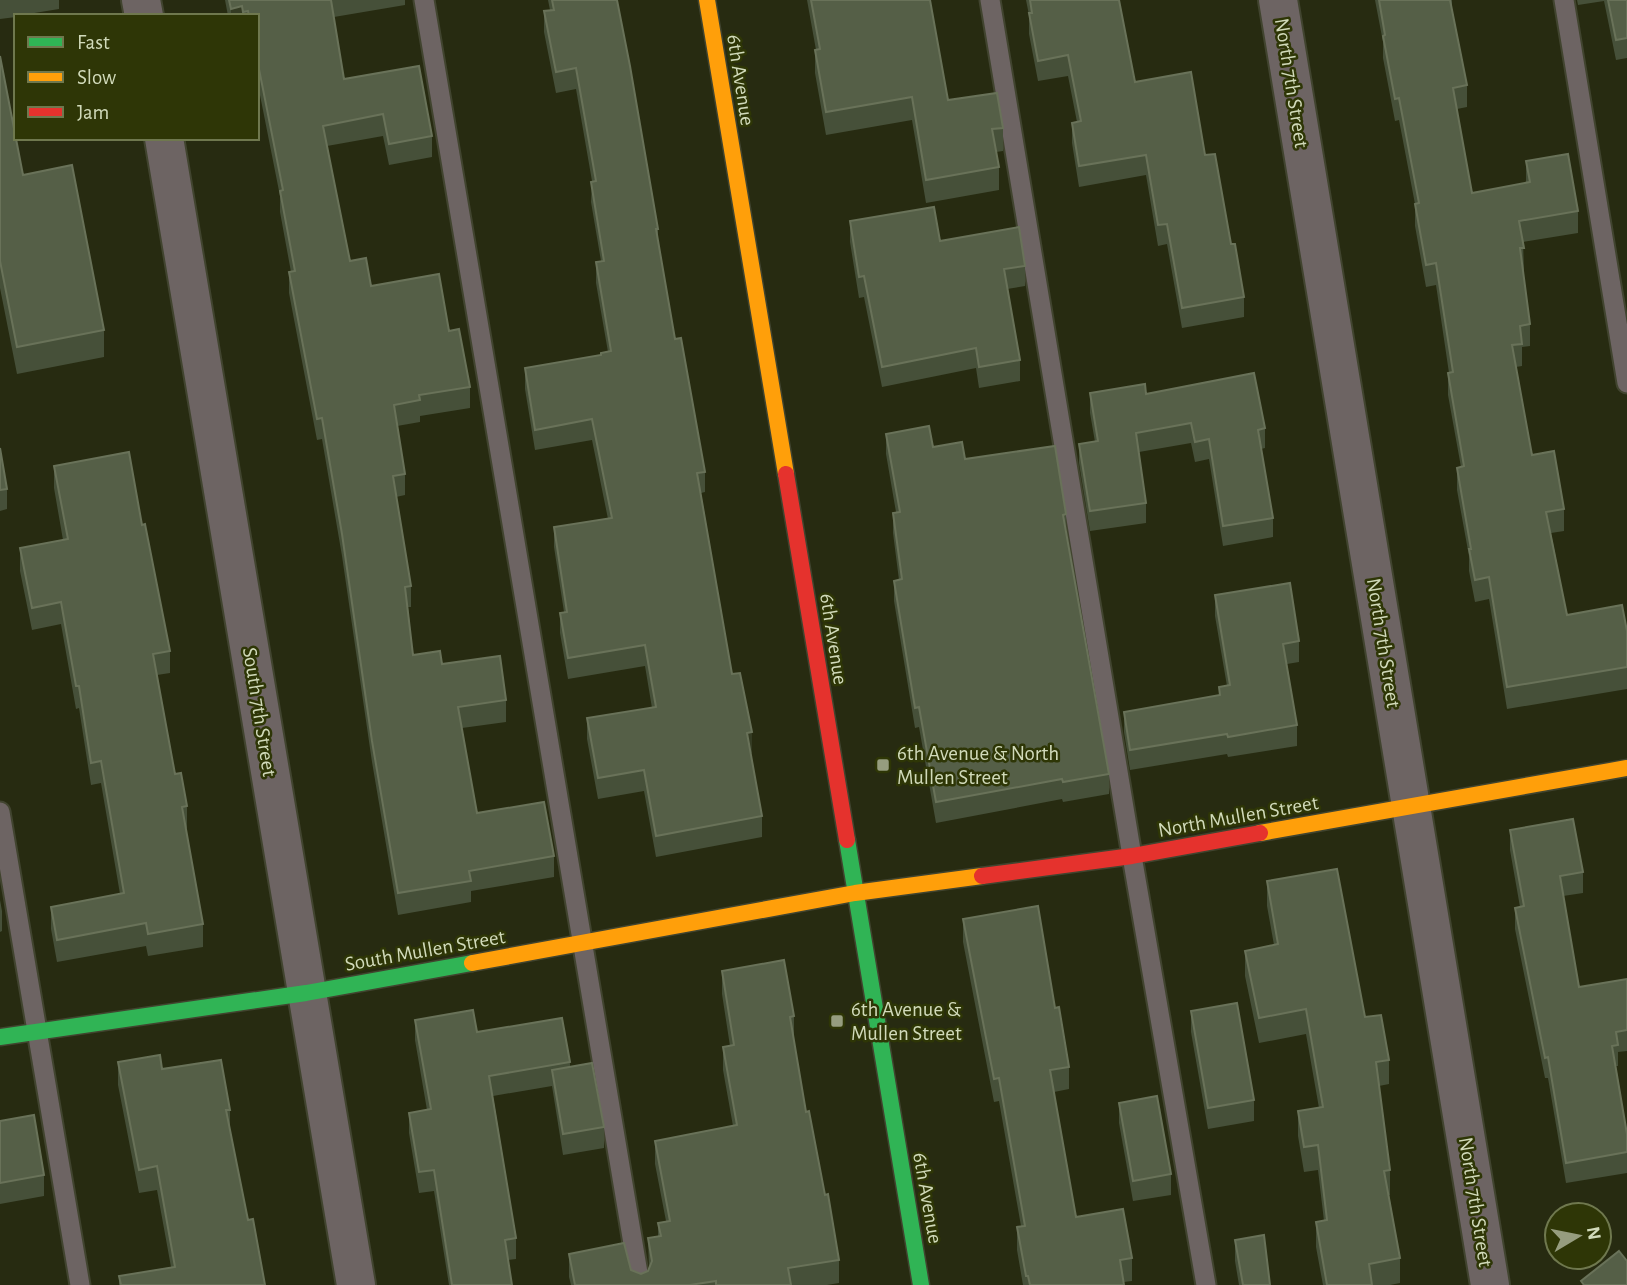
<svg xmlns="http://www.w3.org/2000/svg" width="1627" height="1285" font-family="'Alegreya Sans',sans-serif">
  <rect width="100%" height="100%" fill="#272b11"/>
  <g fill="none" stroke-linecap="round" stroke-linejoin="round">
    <defs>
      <g id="lane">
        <polyline points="424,0 640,1285"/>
        <polyline points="990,0 1132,856 1206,1285"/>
        <polyline points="1564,0 1627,383"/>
        <polyline points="0,812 80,1285"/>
      </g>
      <g id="street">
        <polyline points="141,0 144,16"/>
        <polyline points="1278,0 1490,1285"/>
        <polyline points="164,138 356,1285"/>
      </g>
      <g id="fast">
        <polyline points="847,840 921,1285"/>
        <polyline points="0,1037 306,993 472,963"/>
      </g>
      <g id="slow">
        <polyline points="707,0 786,474"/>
        <polyline points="1260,833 1627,768"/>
        <polyline points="472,963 855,893 982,876"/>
      </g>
      <g id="jam">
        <polyline points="786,474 847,840"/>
        <polyline points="982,876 1132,856 1260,833"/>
      </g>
    </defs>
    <use href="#lane" stroke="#41442f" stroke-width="23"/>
    <use href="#street" stroke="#41442f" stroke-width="42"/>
    <use href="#fast" stroke="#41442f" stroke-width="19"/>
    <use href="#slow" stroke="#41442f" stroke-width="19"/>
    <use href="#jam" stroke="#41442f" stroke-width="19"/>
    <use href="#lane" stroke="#6d6463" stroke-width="19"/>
    <use href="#street" stroke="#6d6463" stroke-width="38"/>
    <use href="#fast" stroke="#30b455" stroke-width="16"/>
    <use href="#slow" stroke="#ff9f0a" stroke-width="16"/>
    <use href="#jam" stroke="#e5322d" stroke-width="16"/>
  </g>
  <g fill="#465039">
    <polygon points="0,0 59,0 59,9 16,16 16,17 0,19"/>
    <polygon points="225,0 405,0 405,5 334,17 344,79 432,136 432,157 389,165 383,136 327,146 350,261 371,286 449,331 470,387 470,408 420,416 420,422 397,426 405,474 405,495 396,497 411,586 411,607 408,607 413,655 442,664 506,700 506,722 462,728 477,813 554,856 554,877 471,891 471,902 398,915 372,762 342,556 322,439 317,440 289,293 289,272 291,272 280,212 280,196 257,80 257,16 228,16"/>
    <polygon points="548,0 617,0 658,229 658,240 675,339 705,472 705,492 701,493 732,674 752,752 751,753 762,816 762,837 656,857 644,791 598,799 587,739 587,718 652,708 645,666 568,679 560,633 560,613 564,612 554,547 554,527 608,519 592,440 535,450 525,389 525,368 601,355 608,352 596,283 596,262 601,261 591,202 592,181 576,89 556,93 544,32 544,11 550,10"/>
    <polygon points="807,0 930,0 948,100 1003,128 1003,151 996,152 999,167 999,190 926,203 912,120 826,135 815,73 815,50 816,50"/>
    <polygon points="1026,0 1119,0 1135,82 1205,155 1231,244 1244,297 1244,317 1182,328 1167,244 1158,246 1146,175 1079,187 1072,143 1072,123 1077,122 1068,76 1038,81 1029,34 1029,15"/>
    <polygon points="1375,0 1452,0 1452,9 1467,85 1467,107 1457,109 1472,193 1526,183 1526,161 1578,211 1578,233 1523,242 1524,270 1523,270 1530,324 1530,346 1522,347 1522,366 1516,367 1532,455 1564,509 1564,531 1551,533 1567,615 1627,631 1627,689 1507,709 1489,599 1475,602 1469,571 1469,556 1457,490 1457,468 1461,467 1448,395 1448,373 1449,373 1436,285 1426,287 1415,226 1415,204 1399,120 1395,121 1383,58 1383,42"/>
    <polygon points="1577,0 1627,0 1627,58 1616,60 1604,1 1578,5"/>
    <polygon points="0,56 23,175 104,330 104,357 17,374 0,288"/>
    <polygon points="850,221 940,241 1025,266 1025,286 1007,289 1020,360 1020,381 979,388 976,368 882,387 864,297 859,298 850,242"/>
    <polygon points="1090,393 1146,394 1265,428 1265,448 1261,449 1273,518 1273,537 1223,546 1209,459 1195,462 1191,443 1139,452 1146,503 1146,523 1090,531 1079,463 1079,444 1095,442 1090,413"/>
    <polygon points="886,434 933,447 965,459 1066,514 1066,533 1109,774 1109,794 1063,802 1062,799 936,823 919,727 915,728 894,601 894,581 899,580 893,533 893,513 896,512 886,454"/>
    <polygon points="0,448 7,489 7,509 0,511"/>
    <polygon points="54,466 142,525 170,651 170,673 157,675 175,774 187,806 187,828 186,829 203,924 203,947 148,956 146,946 57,962 51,929 51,907 120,894 101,783 91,785 79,708 76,709 61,624 32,630 20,571 20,548 63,540 54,488"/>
    <polygon points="1215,595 1299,641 1299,662 1287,664 1297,725 1297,746 1228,757 1227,754 1130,770 1124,732 1124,712 1219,695 1219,687 1227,686 1215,616"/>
    <polygon points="1510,830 1583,872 1583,893 1563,896 1579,987 1627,979 1627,1051 1618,1052 1618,1066 1616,1066 1627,1134 1627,1173 1566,1183 1548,1078 1545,1078 1515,929 1515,908 1520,907 1510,850"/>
    <polygon points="1267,881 1365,1017 1389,1060 1389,1084 1379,1086 1390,1170 1390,1195 1389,1195 1400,1258 1400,1283 1390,1285 1323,1285 1316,1247 1316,1222 1324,1221 1318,1170 1304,1172 1298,1136 1298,1111 1319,1108 1306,1034 1259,1043 1245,976 1245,951 1274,945 1267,906"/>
    <polygon points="0,900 2,911 2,931 0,932"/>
    <polygon points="963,919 1055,1008 1069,1067 1069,1089 1054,1092 1076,1217 1132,1258 1132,1281 1124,1282 1124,1285 1023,1285 1017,1250 1017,1227 1021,1226 999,1101 994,1102 963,942"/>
    <polygon points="722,971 794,1016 794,1040 806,1112 839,1260 839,1283 827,1285 571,1285 569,1277 569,1254 631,1270 641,1274 648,1271 649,1268 648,1238 658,1236 658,1223 666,1221 655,1164 655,1141 733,1126 723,1070 723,1047 730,1046 722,994"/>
    <polygon points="1191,1011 1254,1100 1254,1121 1208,1129 1191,1032"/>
    <polygon points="415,1020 477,1032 570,1062 570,1067 604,1127 604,1148 563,1155 552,1086 493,1096 516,1238 516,1259 508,1260 512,1285 449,1285 434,1191 419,1193 409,1133 409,1113 427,1110 415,1040"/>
    <polygon points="118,1062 162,1069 230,1110 230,1132 248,1220 265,1285 119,1285 119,1276 171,1267 157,1190 139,1193 118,1085"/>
    <polygon points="1119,1103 1171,1174 1171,1195 1133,1201 1119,1123"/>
    <polygon points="0,1121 44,1175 44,1196 0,1204"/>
    <polygon points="1235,1240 1270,1285 1239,1285 1235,1261"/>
  </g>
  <g fill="#343b23">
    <polygon points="242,6 242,16 231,16 231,9"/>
    <polygon points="752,732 752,752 747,753 747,733"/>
  </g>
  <g fill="#555f47" stroke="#697259" stroke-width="2">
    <polygon points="229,0 331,0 344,79 419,66 432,136 389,144 383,114 323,126 350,261 366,258 371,286 439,274 449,331 459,329 470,387 419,395 420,400 394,405 405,474 393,476 411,586 405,587 413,655 440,651 442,664 500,656 506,700 458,707 477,813 544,802 554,856 469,871 471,881 398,893 372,741 342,534 322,418 317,419 289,272 295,271 280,191 283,190 257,59 257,16 249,16 248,11 243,12 242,6 231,9"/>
    <polygon points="552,0 617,0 630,66 658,229 656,229 675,339 681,338 705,472 697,473 732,674 740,673 752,732 747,733 762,816 656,836 644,770 598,778 587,718 656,707 645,645 568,658 560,613 567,612 554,527 612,518 592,419 535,430 525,368 601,355 601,353 611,351 596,262 604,261 591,182 596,181 576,68 556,72 544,11 554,10"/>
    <polygon points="811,0 930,0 948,100 997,93 1003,128 992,129 999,167 926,180 912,97 826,112 815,50 820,49"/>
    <polygon points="1030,0 1119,0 1135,82 1191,72 1205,155 1215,154 1231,244 1235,244 1244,297 1182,308 1167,224 1158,225 1146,155 1079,166 1072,123 1081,121 1068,55 1038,61 1029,13 1032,13"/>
    <polygon points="1379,0 1450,0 1467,85 1453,88 1472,193 1530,182 1526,161 1568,154 1578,211 1519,221 1524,248 1520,248 1530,324 1520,326 1522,344 1512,345 1532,455 1554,451 1564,509 1546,512 1567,615 1622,605 1627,631 1627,667 1507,687 1489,577 1475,580 1469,549 1471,549 1457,468 1464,466 1448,373 1453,372 1436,263 1426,265 1415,204 1419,203 1399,98 1395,99 1383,36 1385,35"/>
    <polygon points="1608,0 1627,0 1627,38 1616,40"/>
    <polygon points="0,56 23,175 72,165 104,330 17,347 0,261"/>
    <polygon points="934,207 940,241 1019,227 1025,266 1004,269 1020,360 979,367 976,348 882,367 864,276 859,277 850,221"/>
    <polygon points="1254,373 1265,428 1258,430 1273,518 1223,526 1209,439 1195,442 1191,423 1136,433 1146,503 1090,511 1079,444 1098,441 1090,393 1145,384 1146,394"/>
    <polygon points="929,426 933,447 962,442 965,459 1055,446 1066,514 1063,515 1109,774 1063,782 1062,779 936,802 919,707 915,708 894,581 902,579 893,513 900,512 886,434"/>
    <polygon points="0,448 7,489 0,490"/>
    <polygon points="129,452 142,525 145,524 170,651 153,654 175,774 181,773 187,806 182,807 203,924 148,934 146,923 57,940 51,907 124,893 101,761 91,763 79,686 76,686 61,602 32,608 20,548 68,539 54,466"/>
    <polygon points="1290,583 1299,641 1283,644 1297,725 1228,737 1227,734 1130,750 1124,712 1220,695 1219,687 1230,685 1215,595"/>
    <polygon points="1573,819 1583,872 1560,876 1579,987 1627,979 1627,1030 1616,1032 1618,1045 1612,1046 1627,1134 1627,1152 1566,1163 1548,1057 1545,1058 1515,908 1524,906 1510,830"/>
    <polygon points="1337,869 1365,1017 1381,1015 1389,1060 1376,1062 1390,1170 1384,1171 1400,1258 1369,1264 1372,1285 1327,1285 1316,1222 1327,1220 1318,1145 1304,1147 1298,1111 1323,1107 1306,1009 1259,1018 1245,951 1278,944 1267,881"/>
    <polygon points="1038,906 1055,1008 1059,1007 1069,1067 1050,1070 1076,1217 1123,1209 1132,1258 1120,1260 1124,1285 1030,1285 1028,1276 1026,1276 1017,1227 1025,1226 999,1078 994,1079 963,919"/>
    <polygon points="784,960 794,1016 790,1017 806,1112 809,1111 825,1195 828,1194 839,1260 788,1268 791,1285 716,1285 716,1281 690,1285 575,1285 569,1254 624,1243 631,1270 641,1274 648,1271 652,1261 648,1238 661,1236 658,1223 670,1221 655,1141 737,1125 723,1047 734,1045 722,971"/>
    <polygon points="1237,1003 1254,1100 1208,1108 1191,1011"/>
    <polygon points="473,1010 477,1032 562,1018 570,1062 489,1076 516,1238 505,1240 512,1285 452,1285 434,1170 419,1172 409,1113 431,1109 415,1020"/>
    <polygon points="160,1055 162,1069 221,1060 230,1110 226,1110 248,1220 253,1219 265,1285 121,1285 119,1276 175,1267 157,1166 139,1170 118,1062"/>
    <polygon points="592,1063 604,1127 563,1134 552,1070"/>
    <polygon points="1157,1096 1171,1174 1133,1181 1119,1103"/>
    <polygon points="34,1115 44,1175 0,1183 0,1121"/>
    <polygon points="1264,1235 1270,1285 1243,1285 1235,1240"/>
    <polygon points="1619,1251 1627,1261 1627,1285 1584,1285 1581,1281"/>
  </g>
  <g fill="#969d7f" stroke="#2e3606" stroke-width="2.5">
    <rect x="876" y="758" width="14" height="14" rx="3.5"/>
    <rect x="830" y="1014" width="14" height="14" rx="3.5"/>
  </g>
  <g text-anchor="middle" stroke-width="5" stroke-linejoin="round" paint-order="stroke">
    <g font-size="21" fill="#d1daba" stroke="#2e3606">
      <text transform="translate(741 80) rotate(81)" y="7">6th Avenue</text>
      <text transform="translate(1292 83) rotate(81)" y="7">North 7th Street</text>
      <text transform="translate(834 639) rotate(81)" y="7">6th Avenue</text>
      <text transform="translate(1384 643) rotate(81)" y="7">North 7th Street</text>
      <text transform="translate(260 712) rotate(81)" y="7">South 7th Street</text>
      <text transform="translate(1238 816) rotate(-10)" y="7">North Mullen Street</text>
      <text transform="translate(425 950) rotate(-10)" y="7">South Mullen Street</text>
      <text transform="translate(928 1198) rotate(80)" y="7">6th Avenue</text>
      <text transform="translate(1476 1202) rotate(81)" y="7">North 7th Street</text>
    </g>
    <g font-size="21" fill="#d1daba" stroke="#2e3606" text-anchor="start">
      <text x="897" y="760">6th Avenue &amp; North<tspan x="897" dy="24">Mullen Street</tspan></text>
      <text x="851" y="1016">6th Avenue &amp;<tspan x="851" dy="24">Mullen Street</tspan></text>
    </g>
  </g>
  <rect x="14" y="14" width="245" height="126" fill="#2e3606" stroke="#6f784e" stroke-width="2"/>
  <rect x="28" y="37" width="35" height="10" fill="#30b455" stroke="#6f784e" stroke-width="2"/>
  <text x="77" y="49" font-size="21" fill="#d1daba">Fast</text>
  <rect x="28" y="72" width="35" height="10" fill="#ff9f0a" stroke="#6f784e" stroke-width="2"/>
  <text x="77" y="84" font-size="21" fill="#d1daba">Slow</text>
  <rect x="28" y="107" width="35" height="10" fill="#e5322d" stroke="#6f784e" stroke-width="2"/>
  <text x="77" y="119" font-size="21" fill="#d1daba">Jam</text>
  <g transform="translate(1578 1236) rotate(80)"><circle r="33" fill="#2e3606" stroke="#6f784e" stroke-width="2"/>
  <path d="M0-5L12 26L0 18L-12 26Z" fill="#969d7f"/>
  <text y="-10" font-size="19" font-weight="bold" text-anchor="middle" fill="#d1daba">N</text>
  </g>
</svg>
